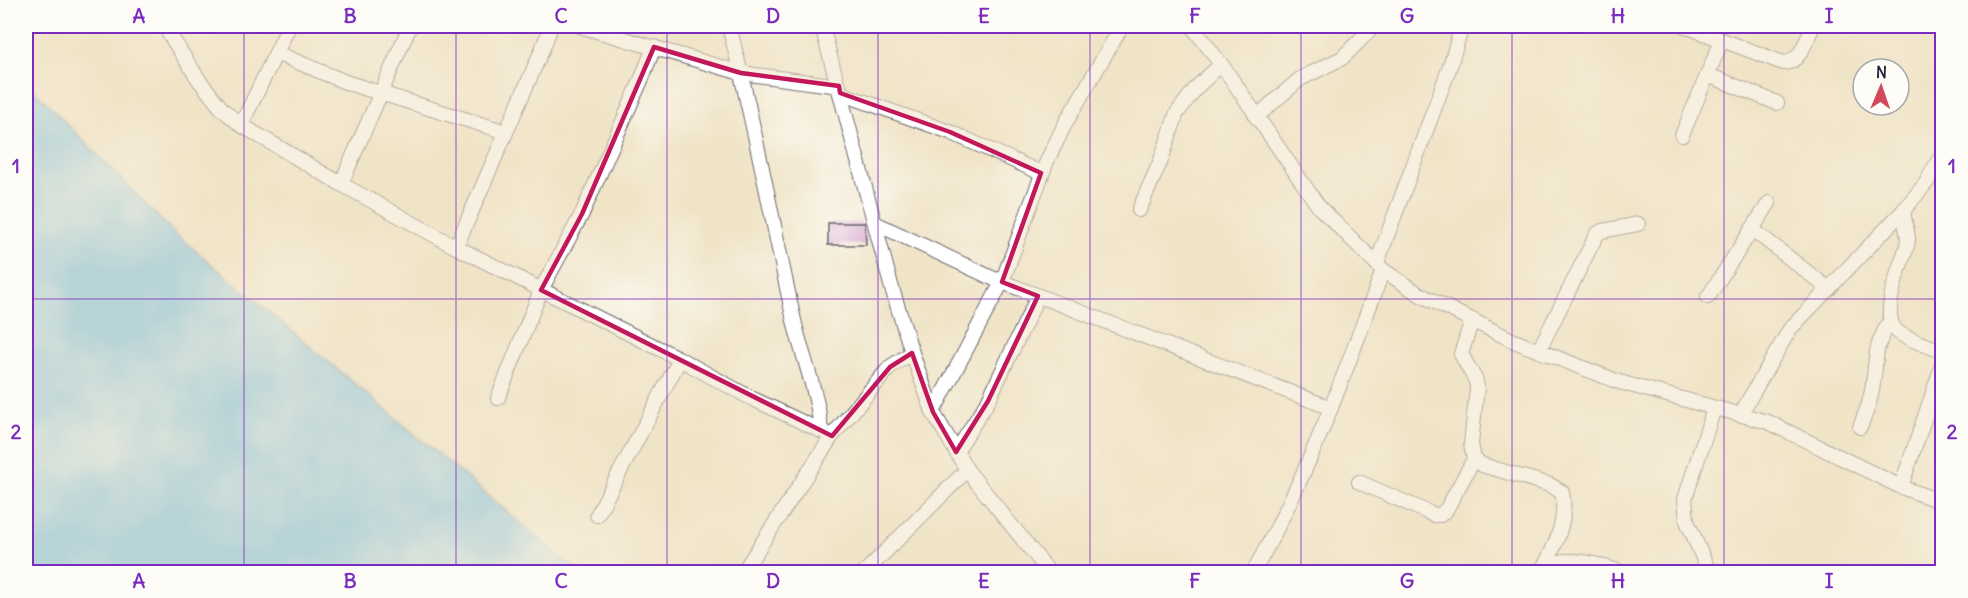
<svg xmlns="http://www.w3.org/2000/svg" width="1968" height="598" font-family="Delius,sans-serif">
  <rect width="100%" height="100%" fill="#fdfcf7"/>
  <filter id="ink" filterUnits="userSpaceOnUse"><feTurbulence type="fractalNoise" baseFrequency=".0167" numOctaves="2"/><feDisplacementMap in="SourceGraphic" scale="12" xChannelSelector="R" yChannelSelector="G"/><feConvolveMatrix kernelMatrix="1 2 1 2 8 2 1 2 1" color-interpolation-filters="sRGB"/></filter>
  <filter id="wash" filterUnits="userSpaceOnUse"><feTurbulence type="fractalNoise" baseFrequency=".008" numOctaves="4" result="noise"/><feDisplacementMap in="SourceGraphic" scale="24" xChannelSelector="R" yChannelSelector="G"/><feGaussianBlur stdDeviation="1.35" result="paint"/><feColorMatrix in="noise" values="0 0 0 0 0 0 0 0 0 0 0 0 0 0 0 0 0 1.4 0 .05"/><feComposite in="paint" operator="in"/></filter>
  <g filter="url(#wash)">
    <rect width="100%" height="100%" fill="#f0e4c7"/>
    <polygon fill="#71c0ec" stroke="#4a7194" stroke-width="1.5" points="26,82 171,230 579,572 26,572"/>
    <g id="blocks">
      <polygon fill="#cf99c7" points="828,223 865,223 866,245 828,245"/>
    </g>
  </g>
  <g filter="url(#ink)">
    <use href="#blocks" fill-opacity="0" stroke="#6a666c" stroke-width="1.5"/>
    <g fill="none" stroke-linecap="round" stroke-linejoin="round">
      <defs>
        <g id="street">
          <polyline points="164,26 199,80 222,109 241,125 341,184 456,247 676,357 751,398 832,436"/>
          <polyline points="580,26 741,73 839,86"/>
          <path d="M729 26C754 121 772 219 793 316 801 354 818 392 821 431"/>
          <polyline points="822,26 891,285 912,353 933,412 967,470 1049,572"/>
          <polyline points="1192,26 1224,68 1319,207 1383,270 1419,294 1514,341 1619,382 1768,422 1901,487 1942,502"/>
          <path d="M1685 26 1783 63C1801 63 1806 40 1813 26"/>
          <polyline points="276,53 348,83 506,132"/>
          <polyline points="1708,75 1777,103"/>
          <polyline points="840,93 950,132 1041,173"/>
          <polyline points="1256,117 1300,79 1342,58 1374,26"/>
          <polyline points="241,125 289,26"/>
          <polyline points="1682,135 1722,40"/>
          <polyline points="341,184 410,26"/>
          <polyline points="1139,210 1161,160 1177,113 1196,88 1221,64"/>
          <path d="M1903 211 1908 238 1907 246C1901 266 1877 318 1899 333 1912 341 1929 346 1942 351"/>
          <polyline points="875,223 992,278 1331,408"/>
          <polyline points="1752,229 1829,289"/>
          <polyline points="456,247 542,50 551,26"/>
          <polyline points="1377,263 1449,69 1462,26"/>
          <polyline points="1708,297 1769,203"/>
          <path d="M1472 320 1461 354 1476 381 1477 388 1471 444 1474 459 1482 465 1550 485 1562 492C1568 519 1554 550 1541 572"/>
          <polyline points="1539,350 1597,234 1602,231 1638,224"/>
          <polyline points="498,398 541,290 582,214 642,78 654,47"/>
          <polyline points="933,412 1002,282 1047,161 1066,122 1122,26"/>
          <polyline points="1740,415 1790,329 1903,211 1926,183 1942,154"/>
          <path d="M1860 427C1864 417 1869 406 1871 395 1878 363 1871 351 1890 321"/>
          <polyline points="956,452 988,401 1038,296"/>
          <polyline points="1359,482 1434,515 1440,515 1446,510 1474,459"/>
          <polyline points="1901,487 1942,366"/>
          <polyline points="597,515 680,359"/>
          <path d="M1544 566C1570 555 1596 564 1621 572"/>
          <polyline points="743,572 832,436 890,367 912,353"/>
          <polyline points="865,572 967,470"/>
          <path d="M1253 572C1308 477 1345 373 1383 270"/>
          <polyline points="1709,572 1687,521 1685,499 1714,408"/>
        </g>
      </defs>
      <use href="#street" stroke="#6a666c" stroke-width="16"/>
      <use href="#street" stroke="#fff" stroke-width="14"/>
    </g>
  </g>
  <path d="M0 0H1968V598H0ZM654 47 741 73 839 86 840 93 950 132 1041 173 1002 282 1038 296 988 401 956 452 933 412 912 353 890 367 832 436 541 290 582 214Z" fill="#f0e4c7" fill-opacity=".55" fill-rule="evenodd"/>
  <path fill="none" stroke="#c2185b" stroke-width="4.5" stroke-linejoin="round" d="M654 47 741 73 839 86 840 93 950 132 1041 173 1002 282 1038 296 988 401 956 452 933 412 912 353 890 367 832 436 541 290 582 214Z"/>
  <path fill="none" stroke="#7b2cbf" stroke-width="1.5" stroke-opacity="0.55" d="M244 26V572M456 26V572M667 26V572M878 26V572M1090 26V572M1301 26V572M1512 26V572M1724 26V572M26 299H1942"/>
  <rect width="1968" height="598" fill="none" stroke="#fdfcf7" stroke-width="66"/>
  <g transform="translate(1881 87) rotate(2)"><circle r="28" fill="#fdfcf7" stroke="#a5a5ac" stroke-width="1.5"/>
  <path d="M0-4.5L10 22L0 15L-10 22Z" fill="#d1495b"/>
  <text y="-9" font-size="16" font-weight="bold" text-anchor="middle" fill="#22223b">N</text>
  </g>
  <rect x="33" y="33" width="1902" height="532" fill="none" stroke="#7b2cbf" stroke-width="2"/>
  <g font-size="20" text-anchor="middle" font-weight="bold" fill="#7b2cbf">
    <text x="139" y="23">A</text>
    <text x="350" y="23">B</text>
    <text x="561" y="23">C</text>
    <text x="773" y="23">D</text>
    <text x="984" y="23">E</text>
    <text x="1195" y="23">F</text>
    <text x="1407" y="23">G</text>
    <text x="1618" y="23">H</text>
    <text x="1829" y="23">I</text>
    <text x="16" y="173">1</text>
    <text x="1952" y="173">1</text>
    <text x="16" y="439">2</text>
    <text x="1952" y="439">2</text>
    <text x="139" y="588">A</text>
    <text x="350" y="588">B</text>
    <text x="561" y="588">C</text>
    <text x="773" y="588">D</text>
    <text x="984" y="588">E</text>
    <text x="1195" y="588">F</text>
    <text x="1407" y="588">G</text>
    <text x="1618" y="588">H</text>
    <text x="1829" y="588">I</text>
  </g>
</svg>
